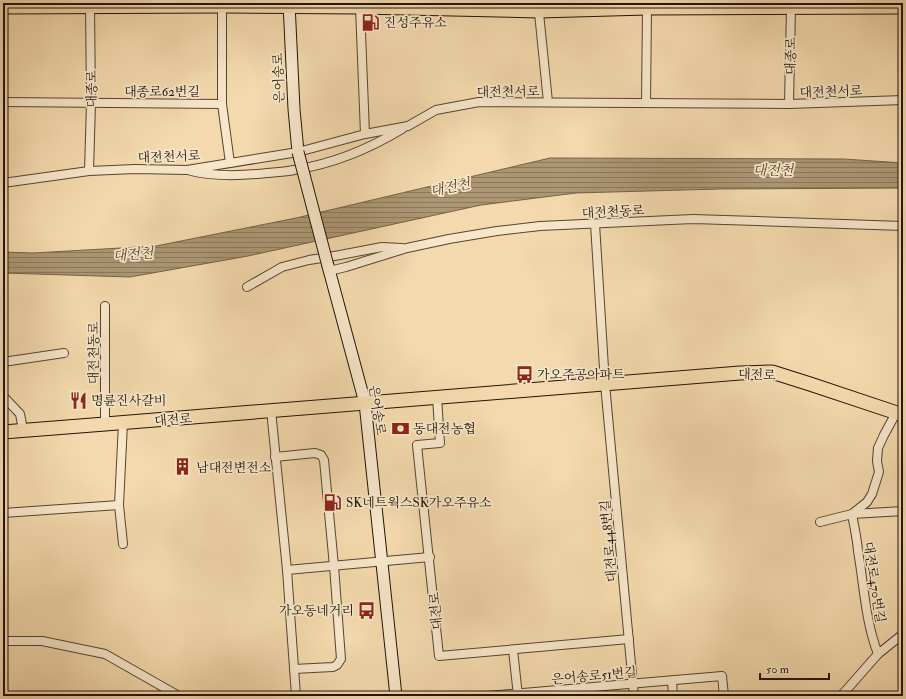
<svg xmlns="http://www.w3.org/2000/svg" width="906" height="699" font-family="'IM FELL Double Pica','Noto Serif KR',serif">
  <defs>
    <pattern id="water-rules" width="6" height="5" patternUnits="userSpaceOnUse"><rect width="6" height="5" fill="#ac9674"/><path d="M0 2.5h6" fill="none" stroke="#8c795d"/></pattern>
  </defs>
  <rect width="100%" height="100%" fill="#f3d9ad"/>
  <filter id="stains"><feTurbulence type="fractalNoise" baseFrequency=".005" numOctaves="4"/><feColorMatrix values="0 0 0 0 .2 0 0 0 0 .09 0 0 0 0 .02 0 0 0 .5 -.17"/></filter>
  <radialGradient id="worn" r=".72"><stop offset=".6" stop-color="#630" stop-opacity="0"/><stop offset="1" stop-color="#630" stop-opacity=".3"/></radialGradient>
  <polygon fill="url(#water-rules)" stroke="#756247" points="550,158 844,159 903,163 903,188 720,189 576,193 481,205 248,256 130,277 3,273 3,252 33,253 156,246 296,218"/>
  <g fill="none" stroke-linecap="round" stroke-linejoin="round">
    <defs>
      <g id="minor">
        <polyline points="538,3 548,102"/>
        <polyline points="222,6 222,104 230,163"/>
        <polyline points="360,7 365,134"/>
        <polyline points="3,102 222,104"/>
        <polyline points="646,103 647,8"/>
        <polyline points="789,104 791,7"/>
        <polyline points="89,171 91,103 90,4"/>
        <path d="M191 171C216 177 241 176 267 173 276 172 285 172 294 170 332 164 369 149 402 129"/>
        <polyline points="3,183 89,171 135,169 187,170 298,152 365,134 408,126 436,110 479,102 789,104 903,100"/>
        <polyline points="595,224 605,384 634,696"/>
        <polyline points="329,271 346,267 407,248 449,239 497,231 540,226 693,219 903,226"/>
        <polyline points="247,287 282,267 309,260 340,255 382,247 402,248"/>
        <polyline points="105,306 105,424"/>
        <polyline points="3,362 64,353"/>
        <polyline points="3,396 20,414 23,430"/>
        <polyline points="437,397 440,443 417,445 439,656 629,639"/>
        <polyline points="271,410 287,570 296,696"/>
        <polyline points="123,423 119,505 123,544"/>
        <polyline points="275,457 315,453 321,455 324,460 334,566 341,659 337,665 333,667 294,669"/>
        <polyline points="3,513 119,505"/>
        <polyline points="820,522 852,514 903,511"/>
        <polyline points="287,570 430,557"/>
        <polyline points="3,641 42,641 105,654 179,696"/>
        <polyline points="513,650 518,696"/>
        <path d="M878 654C865 620 864 585 858 551 857 538 854 526 852 514L867 502 872 494 879 472 877 461 878 448 884 435 896 413"/>
        <polyline points="672,681 673,696"/>
        <polyline points="487,696 722,676 724,696"/>
        <polyline points="841,696 878,654 903,634"/>
      </g>
      <g id="secondary">
        <polyline points="289,3 294,109 298,152"/>
        <polyline points="328,266 365,403 396,696"/>
      </g>
      <g id="primary">
        <polyline points="3,7 222,6 360,7 539,11 647,8 903,7"/>
        <polyline points="3,432 105,424 740,373 772,372 810,384 903,415"/>
      </g>
    </defs>
    <use href="#minor" stroke="#56442e" stroke-width="10"/>
    <use href="#secondary" stroke="#221304" stroke-width="13"/>
    <use href="#primary" stroke="#221304" stroke-width="15"/>
    <use href="#minor" stroke="#f7e6ca" stroke-width="8"/>
    <use href="#secondary" stroke="#f7e6ca" stroke-width="11"/>
    <use href="#primary" stroke="#f3d9ad" stroke-width="13"/>
    <defs>
      <polyline id="secondary-bridge" points="298,152 328,266"/>
    </defs>
    <use href="#secondary-bridge" stroke="#221304" stroke-width="13" stroke-linecap="butt"/>
    <use href="#secondary-bridge" stroke="#f7e6ca" stroke-width="11"/>
  </g>
  <defs>
    <symbol id="fuel-bare" viewBox="-9 -9 18 18"><path d="M-5.5-6h7V0h2V4h1.3V-2.5L3-4.5l.8-.8L6-3V5H2.5V1h-1V6h-7ZM-4.2-4.7v3.2H.2V-4.7Z" fill="#8f2418" stroke="#f7e6ca" stroke-width="2.5" paint-order="stroke"/></symbol>
    <symbol id="bus-bare" viewBox="-9 -9 18 18"><path d="M-5-6H5V4H4V6H2V4H-2V6H-4V4H-5ZM-3.5-4V0h7V-4ZM-3.5 1.2v1.5H-2V1.2ZM2 1.2v1.5H3.5V1.2Z" fill="#8f2418" stroke="#f7e6ca" stroke-width="2.5" paint-order="stroke"/></symbol>
    <symbol id="restaurant-bare" viewBox="-9 -9 18 18"><path d="M-5-6h1v4h1v-4h1v4h1v-4h1v5L-1.5 .5V6h-2V.5L-5-1ZM5-6V6H3V1.5H1.5Q1.5-4 5-6Z" fill="#8f2418" stroke="#f7e6ca" stroke-width="2.5" paint-order="stroke"/></symbol>
    <symbol id="bank-bare" viewBox="-9 -9 18 18"><path d="M-6-4H6V4H-6ZM0-2.3a2.3 2.3 0 1 0 0 4.6a2.3 2.3 0 1 0 0-4.6Z" fill="#8f2418" stroke="#f7e6ca" stroke-width="2.5" paint-order="stroke"/></symbol>
    <symbol id="building-bare" viewBox="-9 -9 18 18"><path d="M-4-6H4V6H1V3H-1V6H-4ZM-2.5-4.3h1.7v1.8h-1.7ZM.8-4.3h1.7v1.8H.8ZM-2.5-1h1.7V.8h-1.7ZM.8-1h1.7V.8H.8Z" fill="#8f2418" stroke="#f7e6ca" stroke-width="2.5" paint-order="stroke"/></symbol>
  </defs>
  <g fill-rule="evenodd">
    <use href="#fuel-bare" x="358" y="10" width="25" height="25"/>
    <use href="#bus-bare" x="512" y="362" width="25" height="25"/>
    <use href="#restaurant-bare" x="66" y="388" width="25" height="25"/>
    <use href="#bank-bare" x="388" y="416" width="25" height="25"/>
    <use href="#building-bare" x="170" y="454" width="25" height="25"/>
    <use href="#fuel-bare" x="320" y="490" width="25" height="25"/>
    <use href="#bus-bare" x="354" y="598" width="25" height="25"/>
  </g>
  <g text-anchor="middle" stroke-width="3.5" stroke-linejoin="round" paint-order="stroke">
    <g font-size="13" fill="#221304" stroke="#f7e6ca" text-anchor="start">
      <text x="384" y="27">진성주유소</text>
      <text x="537" y="379">가오주공아파트</text>
      <text x="91" y="405">명륜진사갈비</text>
      <text x="413" y="433">동대전농협</text>
      <text x="196" y="472">남대전변전소</text>
      <text x="346" y="507">SK네트웍스SK가오주유소</text>
      <text x="354" y="615" text-anchor="end">가오동네거리</text>
    </g>
    <g font-size="13" fill="#221304" stroke="#f7e6ca">
      <text transform="translate(790 56) rotate(-89)" y="5">대종로</text>
      <text transform="translate(278 78) rotate(-92)" y="5">은어송로</text>
      <text transform="translate(91 89) rotate(-90)" y="5">대종로</text>
      <text x="162" y="96">대종로62번길</text>
      <text transform="translate(508 91) rotate(-1)" y="5">대전천서로</text>
      <text transform="translate(831 91) rotate(-2)" y="5">대전천서로</text>
      <text transform="translate(169 156) rotate(-2)" y="5">대전천서로</text>
      <text transform="translate(613 211) rotate(-3)" y="5">대전천동로</text>
      <text transform="translate(93 353) rotate(-90)" y="5">대전천동로</text>
      <text transform="translate(757 374) rotate(2)" y="5">대전로</text>
      <text transform="translate(378 410) rotate(81)" y="5">은어송로</text>
      <text transform="translate(173 419) rotate(-5)" y="5">대전로</text>
      <text transform="translate(608 541) rotate(-95)" y="5">대전로448번길</text>
      <text transform="translate(875 582) rotate(81)" y="5">대전로470번길</text>
      <text transform="translate(435 611) rotate(-95)" y="5">대전로</text>
      <text transform="translate(594 675) rotate(-5)" y="5">은어송로51번길</text>
    </g>
    <g font-size="14" font-style="italic" fill="#594731" stroke="#f7e6ca">
      <text x="773" y="175">대전천</text>
      <text transform="translate(450 187) rotate(-12)" y="5">대전천</text>
      <text transform="translate(133 254) rotate(-5)" y="5">대전천</text>
    </g>
  </g>
  <rect width="906" height="699" fill="none" stroke="#f3d9ad" stroke-width="16"/>
  <rect x="4" y="4" width="898" height="691" fill="none" stroke="#221304" stroke-width="2"/>
  <rect x="8" y="8" width="890" height="683" fill="none" stroke="#221304"/>
  <path d="M760 673v6h69v-6" fill="none" stroke="#221304" stroke-width="2"/>
  <text x="766" y="673" font-size="12" fill="#221304" stroke="#f7e6ca" stroke-width="3" paint-order="stroke">50 m</text>
  <rect width="100%" height="100%" filter="url(#stains)"/>
  <rect width="100%" height="100%" fill="url(#worn)"/>
</svg>
